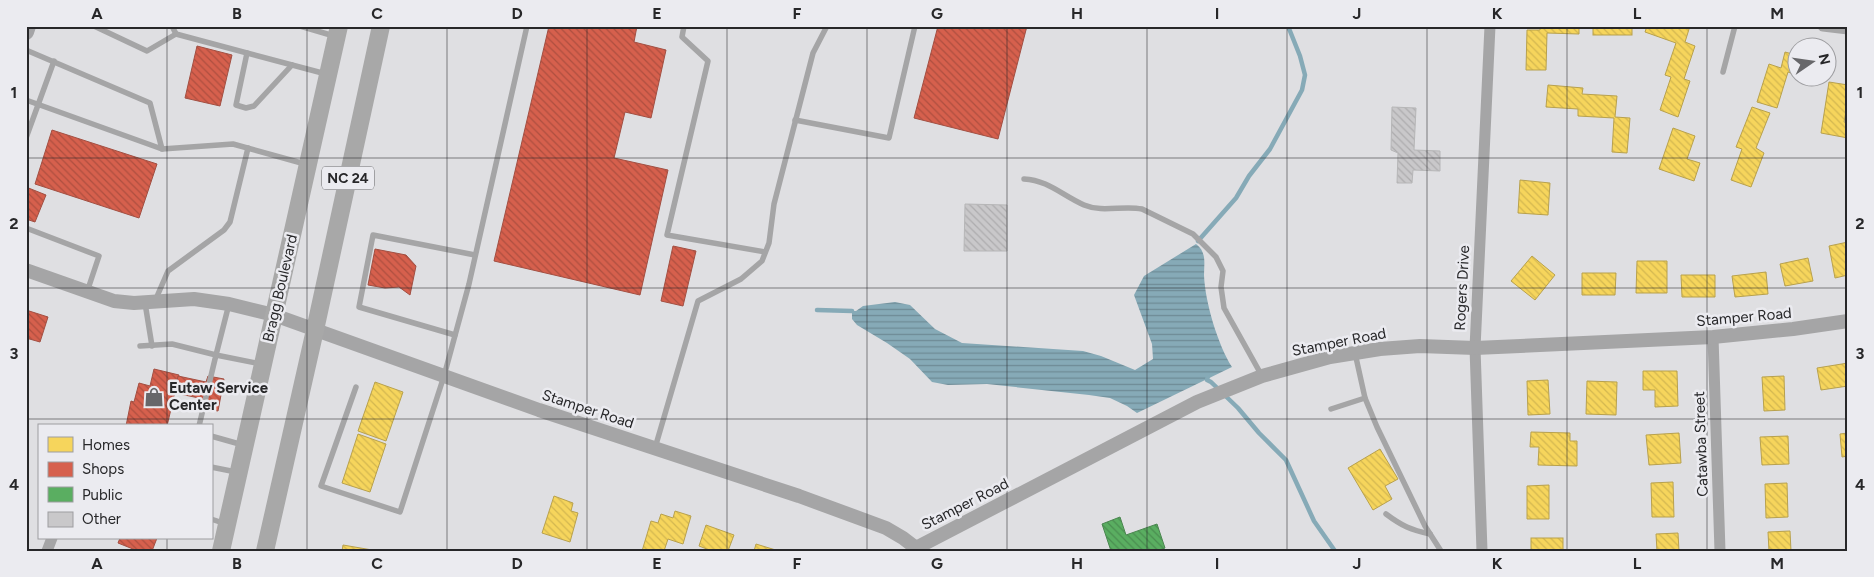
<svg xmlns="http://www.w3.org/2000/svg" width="1874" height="577" font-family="Figtree,sans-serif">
  <defs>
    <pattern id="water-rules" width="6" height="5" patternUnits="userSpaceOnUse" patternTransform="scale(1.25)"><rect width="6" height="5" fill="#86aab7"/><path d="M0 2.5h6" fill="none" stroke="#6e8a95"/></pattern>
    <pattern id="homes-back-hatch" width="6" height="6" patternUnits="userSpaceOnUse" patternTransform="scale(1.25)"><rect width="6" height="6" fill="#f6d55c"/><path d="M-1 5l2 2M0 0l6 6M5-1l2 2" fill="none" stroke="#d3b750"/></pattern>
    <pattern id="shops-back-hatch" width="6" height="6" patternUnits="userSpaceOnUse" patternTransform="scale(1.25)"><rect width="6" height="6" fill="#d6604d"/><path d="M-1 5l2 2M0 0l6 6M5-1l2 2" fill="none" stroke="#ae4f40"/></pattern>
    <pattern id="public-back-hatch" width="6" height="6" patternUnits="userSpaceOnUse" patternTransform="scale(1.25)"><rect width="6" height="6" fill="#5aae61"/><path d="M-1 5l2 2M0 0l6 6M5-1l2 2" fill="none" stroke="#4a8e50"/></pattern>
    <pattern id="building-back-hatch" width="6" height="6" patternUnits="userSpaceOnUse" patternTransform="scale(1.25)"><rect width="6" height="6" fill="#c9c8ca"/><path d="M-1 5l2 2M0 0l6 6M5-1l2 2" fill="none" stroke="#adacae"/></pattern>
  </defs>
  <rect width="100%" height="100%" fill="#dfdfe2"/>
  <path fill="url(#water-rules)" d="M1196 244C1207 252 1204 264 1204 275 1205 302 1218 345 1232 367L1137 413 1127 406 1110 398 1089 395 987 384 948 385 932 382 910 359 887 343 857 325 852 319V311H856L863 306 895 302 910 305 935 329 962 343 1083 351 1101 356 1135 370 1153 359 1152 344 1134 295 1144 276Z"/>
  <g fill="url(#homes-back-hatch)" stroke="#b8a14d">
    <polygon points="1540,26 1579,26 1579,34 1547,33 1546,70 1526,70 1527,30 1540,30"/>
    <rect x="1593" y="26" width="39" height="9"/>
    <polygon points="1647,26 1690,26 1685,42 1695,46 1684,79 1690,81 1678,117 1660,110 1671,77 1665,75 1676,43 1645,32"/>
    <polygon points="1785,52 1796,55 1796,75 1788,72 1777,108 1757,102 1769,64 1781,68"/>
    <polygon points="1829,82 1848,85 1848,101 1844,122 1848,123 1848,138 1821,133"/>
    <polygon points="1548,85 1583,88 1582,94 1617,96 1615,117 1630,118 1627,153 1612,152 1614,118 1578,116 1578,109 1546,107"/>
    <polygon points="1752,107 1770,113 1756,148 1764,153 1751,187 1731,180 1742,149 1736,147"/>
    <polygon points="1673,128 1695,136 1687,159 1700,163 1694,181 1659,169"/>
    <polygon points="1520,180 1550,183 1548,215 1518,213"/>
    <polygon points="1848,242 1848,275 1835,278 1829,246"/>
    <polygon points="1532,256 1555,275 1535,300 1511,281"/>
    <polygon points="1808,258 1813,281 1785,286 1780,264"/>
    <polygon points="1637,261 1667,261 1667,293 1636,293"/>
    <polygon points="1766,272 1768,294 1735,297 1732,276"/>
    <polygon points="1582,273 1616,273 1615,295 1582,295"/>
    <polygon points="1681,275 1715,275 1715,297 1682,297"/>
    <polygon points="1848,363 1848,386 1821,390 1817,368"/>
    <polygon points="1643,371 1677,371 1678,406 1655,407 1655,390 1643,390"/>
    <polygon points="1784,376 1785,410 1764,411 1762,377"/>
    <polygon points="1548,380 1550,414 1528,415 1527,381"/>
    <polygon points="1587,381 1617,382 1616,415 1586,414"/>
    <polygon points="375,382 403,392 386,441 358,431"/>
    <polygon points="1531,432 1570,433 1570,441 1577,441 1577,466 1538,465 1539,447 1530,447"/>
    <polygon points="1679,433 1681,463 1649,465 1646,435"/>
    <polygon points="1848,433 1848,456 1842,457 1840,434"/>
    <polygon points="358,434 386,444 370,492 342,483"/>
    <polygon points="1788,436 1789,464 1762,465 1760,437"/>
    <polygon points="1380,449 1398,479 1385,486 1392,499 1373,510 1348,468"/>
    <polygon points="1673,482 1674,517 1652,517 1651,483"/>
    <polygon points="1787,483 1788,517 1766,518 1765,484"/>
    <polygon points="1549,485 1549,519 1527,519 1527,486"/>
    <polygon points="554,496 573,503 571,511 578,513 570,542 542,533"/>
    <polygon points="675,511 691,516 683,544 668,539 664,551 642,551 651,521 658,523 661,514 673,518"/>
    <polygon points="706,525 734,535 728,551 712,551 699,546"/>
    <polygon points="1790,531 1791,551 1769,551 1768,532"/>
    <polygon points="1678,533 1679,551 1657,551 1656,534"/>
    <rect x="1531" y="538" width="32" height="13"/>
    <polygon points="756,544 779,551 754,551"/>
    <polygon points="343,545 378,551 342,551"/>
  </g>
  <g fill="url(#shops-back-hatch)" stroke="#a24f42">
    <polygon points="549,26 637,26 634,42 666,50 651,118 625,112 614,158 668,170 640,295 494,261"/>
    <polygon points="938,26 1027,26 998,139 914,118"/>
    <polygon points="197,46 232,55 220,106 185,98"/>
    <polygon points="52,130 157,164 139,218 35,184"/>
    <polygon points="26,187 46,195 35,222 26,219"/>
    <polygon points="673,246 696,251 683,306 661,301"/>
    <polygon points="375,249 406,255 416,266 410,295 399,287 385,288 368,285"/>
    <polygon points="26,310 48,317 40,342 26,338"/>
    <polygon points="154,369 179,375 167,426 126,426 131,401 134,402 139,383 150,386"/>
    <polygon points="178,376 206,382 208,376 224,379 218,411 197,407 199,398 175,393"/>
    <polygon points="120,538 157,538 152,551 138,551 118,543"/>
  </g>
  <polygon fill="url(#public-back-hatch)" stroke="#4b8650" points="1120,517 1126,535 1157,524 1165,548 1157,551 1111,551 1102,524"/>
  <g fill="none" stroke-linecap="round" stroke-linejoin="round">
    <g stroke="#86aab7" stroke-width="4.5">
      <polyline points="1198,241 1236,198 1249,176 1270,149 1302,90 1305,75 1300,56 1288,26"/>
      <polyline points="817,310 852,311"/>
      <polyline points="1208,376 1207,380 1211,382 1238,408 1259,433 1286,460 1314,521 1335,551"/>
    </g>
  </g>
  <g fill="url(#building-back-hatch)" stroke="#b6b6b7">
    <polygon points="1392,107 1416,108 1414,150 1440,151 1440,171 1413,170 1412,183 1397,183 1398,153 1391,150"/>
    <polygon points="965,204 1007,205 1007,251 964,251"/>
  </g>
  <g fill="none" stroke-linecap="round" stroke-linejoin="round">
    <g stroke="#a5a5a6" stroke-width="5.5">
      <polyline points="94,26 147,51 176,34"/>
      <polyline points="172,26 176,34 326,74"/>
      <polyline points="300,26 334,36"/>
      <polyline points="684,26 682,37 708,61 667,235 765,252"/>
      <polyline points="26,50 150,103 162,149"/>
      <polyline points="247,53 236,105 246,108 254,106 292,65"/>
      <polyline points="1723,72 1735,26"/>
      <polyline points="26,100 162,149 233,144 305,164"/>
      <polyline points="795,120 889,138 915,26"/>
      <polyline points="26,138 54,61"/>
      <path d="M1024 179C1048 180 1063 196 1084 205 1103 213 1123 205 1142 209L1193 234 1216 257 1223 271 1221 287 1224 308 1262 376"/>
      <polyline points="26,228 99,256 87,292"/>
      <polyline points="155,301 168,271 224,230 230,222 248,148"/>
      <polyline points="145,303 152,346"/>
      <polyline points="229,304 216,355 261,364"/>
      <polyline points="455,335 359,307 373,235 475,255"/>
      <polyline points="140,346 172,344 216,355 199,426"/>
      <polyline points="1355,353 1365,398 1377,427 1425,526 1441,551"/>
      <polyline points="356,387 321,486 400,512 444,376 469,284 527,26"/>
      <polyline points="1331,409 1365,398"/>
      <polyline points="211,436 243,445"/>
      <polyline points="655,448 698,301 741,279 762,261 769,243 774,204 813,53 827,26"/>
      <polyline points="211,467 236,472"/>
      <path d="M1386 514C1402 526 1411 530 1430 534"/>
      <polyline points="211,519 226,524"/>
    </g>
    <g stroke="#a5a5a6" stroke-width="11">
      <polyline points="1823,26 1848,29"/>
      <polyline points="1713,337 1720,551"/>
      <polyline points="47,551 52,538"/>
      <polyline points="1482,551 1475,348 1490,26"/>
    </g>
    <polyline stroke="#a5a5a6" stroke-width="14" points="26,270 114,301 134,303 194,299 229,304 274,315 539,410 799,496 886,528 903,538 916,548 1197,402 1262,376 1330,357 1380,349 1420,346 1475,348 1713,337 1793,329 1848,321"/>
    <polyline stroke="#a4a4a6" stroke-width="16" points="26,32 28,26"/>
    <g stroke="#a8a8a8" stroke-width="18">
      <polyline points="221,551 339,26"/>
      <polyline points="265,551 315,330 381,26"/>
    </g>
  </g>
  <path fill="none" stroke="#272729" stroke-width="1" stroke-opacity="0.55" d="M167 26V426M307 26V551M447 26V551M587 26V551M727 26V551M867 26V551M1007 26V551M1147 26V551M1287 26V551M1427 26V551M1567 26V551M1707 26V551M26 158H1848M26 288H1848M26 419H1848M167 538V551"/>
  <defs>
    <symbol id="shop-bare" viewBox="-9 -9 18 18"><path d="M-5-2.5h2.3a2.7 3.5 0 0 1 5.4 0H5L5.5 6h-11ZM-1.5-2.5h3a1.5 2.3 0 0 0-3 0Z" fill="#67676a" stroke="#ebebf0" stroke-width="2.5" paint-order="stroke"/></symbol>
  </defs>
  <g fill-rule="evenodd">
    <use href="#shop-bare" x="140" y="383" width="28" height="28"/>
  </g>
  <g text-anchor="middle" stroke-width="5" stroke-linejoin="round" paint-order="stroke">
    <rect fill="#ebebf0" stroke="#626265" stroke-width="1" x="322" y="166.5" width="52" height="23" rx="4"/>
    <g font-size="14" font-weight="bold" fill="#272729">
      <text x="348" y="183">NC 24</text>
    </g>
    <g font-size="15" fill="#272729" stroke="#ebebf0">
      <text transform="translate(280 288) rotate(-77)" y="5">Bragg Boulevard</text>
      <text transform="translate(1462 288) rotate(-87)" y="5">Rogers Drive</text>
      <text transform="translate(1744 317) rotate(-5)" y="5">Stamper Road</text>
      <text transform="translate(1339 342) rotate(-11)" y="5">Stamper Road</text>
      <text transform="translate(588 409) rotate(18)" y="5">Stamper Road</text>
      <text transform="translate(1701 444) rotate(-92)" y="5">Catawba Street</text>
      <text transform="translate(965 504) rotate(-27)" y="5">Stamper Road</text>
    </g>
    <g font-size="15" font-weight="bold" fill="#272729" stroke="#ebebf0" text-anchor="start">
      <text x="169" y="393">Eutaw Service<tspan x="169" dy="17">Center</tspan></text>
    </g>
  </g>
  <rect width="1874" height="577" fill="none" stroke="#ebebf0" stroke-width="55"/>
  <rect x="38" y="424" width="175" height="115" fill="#ebebf0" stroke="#9d9da0"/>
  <rect x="48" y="437" width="25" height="15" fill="#f6d55c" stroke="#9d9da0"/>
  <text x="82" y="450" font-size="15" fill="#272729">Homes</text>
  <rect x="48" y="462" width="25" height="15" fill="#d6604d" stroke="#9d9da0"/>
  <text x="82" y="474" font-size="15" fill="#272729">Shops</text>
  <rect x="48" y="487" width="25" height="15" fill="#5aae61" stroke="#9d9da0"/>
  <text x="82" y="500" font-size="15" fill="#272729">Public</text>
  <rect x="48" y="512" width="25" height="15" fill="#c9c8ca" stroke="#9d9da0"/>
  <text x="82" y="524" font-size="15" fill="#272729">Other</text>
  <g transform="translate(1812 62) rotate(77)"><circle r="24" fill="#ebebf0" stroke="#9d9da0"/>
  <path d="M0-4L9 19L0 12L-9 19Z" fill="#67676a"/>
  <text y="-8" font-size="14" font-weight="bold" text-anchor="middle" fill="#272729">N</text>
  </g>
  <rect x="28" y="28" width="1818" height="522" fill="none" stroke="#272729" stroke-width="2"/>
  <g font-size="16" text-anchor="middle" font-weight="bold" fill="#272729">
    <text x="97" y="19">A</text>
    <text x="237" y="19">B</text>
    <text x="377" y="19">C</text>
    <text x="517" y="19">D</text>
    <text x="657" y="19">E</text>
    <text x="797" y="19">F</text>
    <text x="937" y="19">G</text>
    <text x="1077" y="19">H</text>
    <text x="1217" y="19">I</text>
    <text x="1357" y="19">J</text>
    <text x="1497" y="19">K</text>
    <text x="1637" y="19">L</text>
    <text x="1777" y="19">M</text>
    <text x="14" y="98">1</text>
    <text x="1860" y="98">1</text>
    <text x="14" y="229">2</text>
    <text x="1860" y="229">2</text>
    <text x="14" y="359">3</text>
    <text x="1860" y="359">3</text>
    <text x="14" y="490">4</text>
    <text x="1860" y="490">4</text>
    <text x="97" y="569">A</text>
    <text x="237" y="569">B</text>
    <text x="377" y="569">C</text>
    <text x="517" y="569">D</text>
    <text x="657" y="569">E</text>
    <text x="797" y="569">F</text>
    <text x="937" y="569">G</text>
    <text x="1077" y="569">H</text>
    <text x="1217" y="569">I</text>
    <text x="1357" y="569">J</text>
    <text x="1497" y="569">K</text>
    <text x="1637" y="569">L</text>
    <text x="1777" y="569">M</text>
  </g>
</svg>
